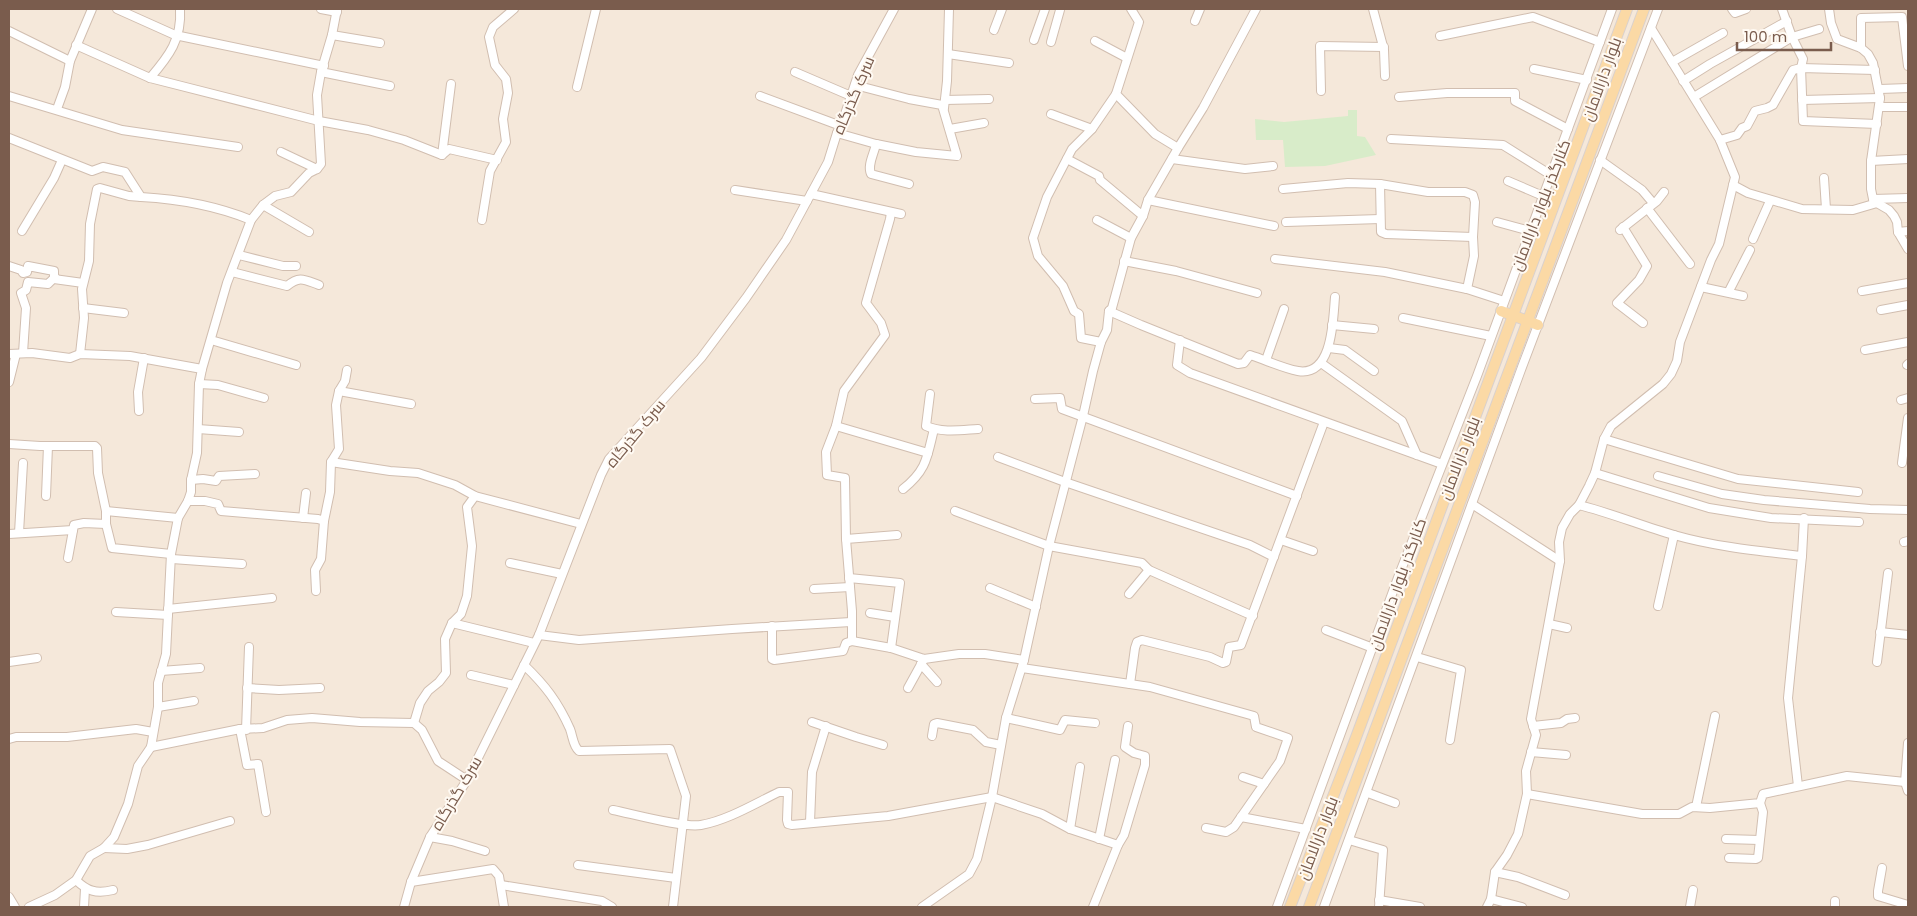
<svg xmlns="http://www.w3.org/2000/svg" width="1917" height="916" font-family="Poppins,Cairo,sans-serif">
  <rect width="100%" height="100%" fill="#fdf6ec"/>
  <rect fill="#f5e8da" x="9" y="9" width="1899" height="898"/>
  <polygon fill="#d8ecc9" points="1348,110 1357,110 1357,136 1365,137 1376,155 1325,166 1285,167 1283,140 1256,140 1255,119 1284,122 1348,116"/>
  <g fill="none" stroke-linecap="round" stroke-linejoin="round">
    <defs>
      <g id="minor">
        <polyline points="117,9 175,35 324,66"/>
        <polyline points="321,9 337,12"/>
        <polyline points="1131,9 1139,22 1116,94 1155,134 1178,148"/>
        <polyline points="1373,9 1384,50 1385,76"/>
        <polyline points="1732,9 1735,13 1746,9"/>
        <polyline points="1782,9 1792,37 1803,59 1801,68 1803,121 1877,124"/>
        <polyline points="1829,9 1831,23 1837,39 1861,48 1868,54 1873,63 1880,98 1871,161 1871,189 1873,199 1877,203 1889,210 1894,216 1897,222 1898,232 1908,249"/>
        <polyline points="1195,21 1200,9"/>
        <polyline points="994,30 1002,9"/>
        <polyline points="9,31 70,61"/>
        <polyline points="332,35 380,43"/>
        <polyline points="1440,36 1533,17 1600,42"/>
        <polyline points="1034,40 1045,9"/>
        <polyline points="1095,41 1127,58"/>
        <polyline points="1051,42 1060,10"/>
        <polyline points="76,45 150,78 319,121 368,130 404,140 442,155 449,149 497,160"/>
        <polyline points="1861,48 1861,18 1902,17 1908,66"/>
        <polyline points="948,54 1009,63"/>
        <polyline points="1672,62 1723,33"/>
        <polyline points="1534,69 1587,80"/>
        <polyline points="321,72 390,86"/>
        <polyline points="795,72 851,96"/>
        <path d="M150 78C169 56 182 39 180 9"/>
        <polyline points="1683,81 1710,64 1787,21"/>
        <polyline points="577,87 596,9"/>
        <polyline points="1880,89 1908,88"/>
        <polyline points="1321,91 1320,46 1384,47"/>
        <polyline points="9,96 122,130 238,147"/>
        <polyline points="760,96 841,126"/>
        <polyline points="1399,97 1447,93 1515,93 1515,101 1568,129"/>
        <polyline points="1694,97 1792,37 1819,29"/>
        <polyline points="945,100 989,99"/>
        <polyline points="1802,100 1880,98"/>
        <polyline points="1879,107 1908,107"/>
        <polyline points="944,108 947,81 949,9"/>
        <polyline points="57,109 65,87 70,61 92,9"/>
        <polyline points="1051,114 1092,129"/>
        <polyline points="950,129 984,123"/>
        <polyline points="837,133 876,144 916,152 957,156 942,105 909,99 855,85"/>
        <path d="M9 138 92 171 103 167 125 172 141 197C177 199 217 206 251 220"/>
        <polyline points="1391,139 1503,145 1551,175"/>
        <polyline points="1720,140 1737,135 1742,128 1747,126 1755,111 1767,108 1773,105 1793,70 1801,68 1875,70"/>
        <path d="M876 144C874 154 867 165 871 174L909 184"/>
        <polyline points="281,152 317,169"/>
        <polyline points="442,155 451,84"/>
        <polyline points="1067,159 1099,176 1100,180 1143,216"/>
        <polyline points="1172,159 1245,169 1273,166"/>
        <polyline points="1600,160 1642,190 1653,203"/>
        <polyline points="1871,161 1908,159"/>
        <polyline points="1824,178 1826,209"/>
        <polyline points="1508,181 1543,196"/>
        <polyline points="1380,184 1381,232 1386,234 1473,237"/>
        <polyline points="1733,185 1748,193 1802,209 1853,210 1877,203"/>
        <polyline points="1283,189 1348,183 1380,184 1428,192 1465,192 1473,195 1475,202 1473,237 1474,256 1467,289"/>
        <polyline points="735,190 807,201"/>
        <polyline points="811,194 901,214"/>
        <polyline points="1873,199 1908,198"/>
        <polyline points="1148,200 1274,226"/>
        <polyline points="263,205 309,232"/>
        <polyline points="1647,208 1690,264"/>
        <polyline points="482,220 490,171 506,142 503,119 508,93 506,79 495,65 489,37 493,27 514,9"/>
        <polyline points="1097,220 1131,238"/>
        <polyline points="1286,222 1380,219"/>
        <polyline points="1497,222 1530,231"/>
        <polyline points="1623,227 1647,266 1639,280 1617,303 1643,323"/>
        <polyline points="1620,230 1657,201 1664,192"/>
        <polyline points="22,231 54,178 62,160"/>
        <polyline points="1898,232 1908,231"/>
        <polyline points="1753,239 1770,201"/>
        <polyline points="239,255 283,266 296,266"/>
        <polyline points="1275,259 1385,272 1467,289 1504,301"/>
        <polyline points="1124,261 1176,271 1257,293"/>
        <polyline points="9,266 21,270 23,273 27,272 28,266 54,271 54,279 83,283"/>
        <path d="M232 272 287 286C300 275 305 280 319 285"/>
        <polyline points="1701,287 1743,296"/>
        <polyline points="1729,291 1750,250"/>
        <polyline points="1862,291 1908,283"/>
        <polyline points="83,308 124,313"/>
        <polyline points="1881,310 1908,305"/>
        <path d="M1109 311 1141 325 1238 364 1244 363 1250 355C1266 360 1282 368 1298 371 1333 377 1333 319 1335 297"/>
        <polyline points="1403,318 1491,336"/>
        <polyline points="1332,325 1374,329"/>
        <polyline points="211,340 296,365"/>
        <polyline points="1180,340 1177,365 1190,373 1442,464"/>
        <polyline points="1101,342 1081,338 1079,314 1074,311 1063,286 1038,256 1033,238 1047,197 1072,149 1092,129 1116,94"/>
        <polyline points="1329,348 1345,350 1374,371"/>
        <polyline points="1865,350 1908,342"/>
        <polyline points="23,353 26,308 21,293 26,290 28,282 48,284 55,277"/>
        <polyline points="9,354 32,353 70,358 80,354 130,356 202,369"/>
        <polyline points="80,354 84,318 82,289 89,261 90,224 97,189 100,188 129,196 141,197"/>
        <polyline points="1266,360 1284,309"/>
        <polyline points="1321,363 1402,421 1417,455"/>
        <polyline points="1907,365 1908,364"/>
        <polyline points="9,382 16,354"/>
        <polyline points="199,384 218,385 264,398"/>
        <polyline points="339,391 411,404"/>
        <path d="M930 394 926 426C942 433 961 430 978 429"/>
        <polyline points="1035,399 1060,398 1062,409 1297,496"/>
        <polyline points="1901,400 1908,398"/>
        <polyline points="139,411 138,392 144,358"/>
        <polyline points="836,426 928,453"/>
        <polyline points="198,429 239,432"/>
        <polyline points="1604,439 1738,479 1858,492"/>
        <polyline points="9,444 40,446 95,446 97,448 98,473 106,511 106,524 112,548 171,554"/>
        <polyline points="998,457 1065,482 1250,545 1274,557"/>
        <polyline points="331,462 390,471 418,473 455,485 475,496 581,524"/>
        <polyline points="1902,463 1908,418"/>
        <polyline points="1595,473 1709,508 1771,518 1859,522"/>
        <polyline points="1658,476 1722,494 1764,500 1870,509 1908,510"/>
        <polyline points="191,480 203,479 216,481 219,476 255,474"/>
        <path d="M903 489C927 470 927 457 934 429"/>
        <polyline points="46,496 48,446"/>
        <polyline points="188,501 205,501 218,504 221,511 318,519 324,521 321,559 315,570 316,591"/>
        <polyline points="1472,504 1560,561"/>
        <path d="M1579 505C1611 513 1642 526 1674 535 1716 547 1759 551 1802 556"/>
        <polyline points="106,511 178,518"/>
        <polyline points="955,511 1049,546 1142,563 1149,570 1253,616"/>
        <polyline points="303,518 306,493"/>
        <polyline points="324,521 330,492 331,462 339,449 336,405 339,391 345,381 347,370"/>
        <polyline points="19,533 23,463"/>
        <polyline points="9,534 73,530"/>
        <polyline points="846,539 845,478 827,475 826,452 836,426 844,391 885,335 881,323 866,303 890,219 891,212"/>
        <polyline points="1281,540 1313,551"/>
        <polyline points="1904,542 1908,541"/>
        <polyline points="68,558 74,525 84,523 106,524"/>
        <polyline points="172,559 242,564"/>
        <polyline points="510,563 562,574"/>
        <polyline points="849,578 900,583 891,648"/>
        <polyline points="990,588 1036,607"/>
        <polyline points="814,589 850,587"/>
        <polyline points="1129,594 1149,570"/>
        <polyline points="1658,606 1674,535"/>
        <polyline points="168,609 272,598"/>
        <polyline points="116,612 168,615"/>
        <polyline points="870,613 895,617"/>
        <polyline points="452,623 534,643"/>
        <polyline points="1549,624 1567,628"/>
        <polyline points="772,626 772,659 774,660 843,651 846,643 852,641 891,648 924,659 959,654 985,654 1024,660"/>
        <polyline points="1326,630 1373,648"/>
        <polyline points="1880,632 1908,635"/>
        <polyline points="539,635 579,640 732,629 851,622"/>
        <polyline points="852,641 852,611 846,539 897,535"/>
        <polyline points="1417,657 1461,670 1450,740"/>
        <polyline points="9,662 37,658"/>
        <polyline points="1877,662 1888,573"/>
        <polyline points="921,664 937,682"/>
        <path d="M524 665C545 685 558 702 570 729 573 737 573 746 579 751L670 749 686 796 673 907"/>
        <polyline points="1022,668 1150,687 1254,716 1256,727 1288,738 1280,761 1234,827 1226,832 1206,828"/>
        <polyline points="161,671 200,668"/>
        <polyline points="471,675 514,685"/>
        <polyline points="1130,684 1135,648 1137,642 1142,640 1210,657 1223,663 1226,662 1229,647 1241,645 1324,422"/>
        <polyline points="247,688 279,690 320,688"/>
        <polyline points="908,688 924,659"/>
        <polyline points="158,707 194,701"/>
        <polyline points="1006,718 1060,730 1065,720 1095,723"/>
        <polyline points="812,722 856,737 883,745"/>
        <polyline points="414,723 420,703 428,691 439,682 446,673 445,639 452,623 461,614 467,596 472,546 467,507 475,496"/>
        <polyline points="1533,726 1561,723 1567,719 1575,718"/>
        <polyline points="240,729 247,765 258,764 266,812"/>
        <polyline points="246,730 249,647"/>
        <polyline points="932,736 934,724 937,723 973,730 986,742 1001,745"/>
        <polyline points="9,739 16,737 67,737 136,729 153,732"/>
        <polyline points="1908,743 1905,782 1908,791"/>
        <polyline points="151,747 240,729 263,728 287,720 312,718 360,722 414,723 422,730 438,761 467,780"/>
        <polyline points="1531,752 1566,755"/>
        <polyline points="1243,777 1264,784"/>
        <polyline points="1798,786 1788,698 1802,556 1804,518"/>
        <polyline points="1368,793 1395,803"/>
        <polyline points="1527,794 1642,814 1679,814 1692,807 1710,808 1760,803 1763,794 1847,776 1905,782"/>
        <polyline points="1696,807 1715,716"/>
        <path d="M613 810C633 814 683 828 701 825 728 820 754 804 779 792H788L787 820 788 824 792 825 888 816 992 797 1042 814 1070 829 1118 845"/>
        <polyline points="1241,817 1306,829"/>
        <polyline points="810,822 812,772 826,726"/>
        <polyline points="1070,829 1080,767"/>
        <polyline points="430,837 452,841 485,851"/>
        <polyline points="1099,839 1115,760"/>
        <polyline points="1726,839 1759,840"/>
        <polyline points="1349,840 1383,850 1379,907"/>
        <polyline points="104,848 127,849 148,845 230,821"/>
        <polyline points="1729,858 1756,859 1758,858 1763,812 1760,803"/>
        <polyline points="578,865 676,878"/>
        <polyline points="1882,868 1878,891 1878,896 1908,905"/>
        <polyline points="1495,872 1518,877 1565,895"/>
        <path d="M76 880C87 891 96 894 113 890"/>
        <polyline points="411,882 493,869 499,876 504,907"/>
        <polyline points="501,885 602,901 612,907"/>
        <polyline points="9,897 15,907"/>
        <polyline points="1491,899 1522,907"/>
        <polyline points="1379,900 1420,907"/>
        <polyline points="29,907 55,895 76,880 90,856 104,848 114,837 128,804 138,766 151,747 158,707 158,683 166,654 171,554 178,518 188,501 191,492 191,480 197,453 199,384 202,369 227,283 251,220 263,205 275,196 291,192 309,173 317,169 321,164 317,95 321,72 332,35 337,9"/>
        <polyline points="84,907 85,889"/>
        <polyline points="404,907 411,882 430,837 467,780 539,635 601,475 609,459 701,358 746,298 786,240 828,162 837,133 841,126 858,75 894,9"/>
        <polyline points="922,907 969,874 977,859 992,797 1006,718 1024,660 1049,546 1083,416 1093,371 1101,342 1107,330 1109,311 1112,308 1131,238 1143,216 1148,200 1178,148 1203,108 1256,9"/>
        <polyline points="1093,907 1118,845 1124,835 1145,765 1145,756 1134,753 1125,747 1128,726"/>
        <polyline points="1277,907 1399,575 1477,376 1612,9"/>
        <polyline points="1324,907 1522,367 1658,9"/>
        <polyline points="1487,907 1491,899 1495,872 1507,855 1518,834 1527,794 1526,771 1536,735 1531,719 1560,561 1559,542 1562,528 1570,514 1579,505 1589,486 1595,473 1604,439 1611,426 1663,384 1671,374 1677,361 1680,342 1711,260 1719,244 1735,177 1720,140 1651,28"/>
        <polyline points="1690,907 1693,890"/>
        <polyline points="1835,907 1835,901"/>
      </g>
      <g id="major">
        <polyline points="1501,311 1538,325"/>
        <polyline points="1290,907 1355,740 1627,9"/>
        <polyline points="1309,907 1644,9"/>
      </g>
    </defs>
    <use href="#minor" stroke="#d1beb0" stroke-width="10"/>
    <use href="#major" stroke="#dad1cd" stroke-width="12"/>
    <use href="#minor" stroke="#fff" stroke-width="8"/>
    <use href="#major" stroke="#fbd9a5" stroke-width="10"/>
  </g>
  <g text-anchor="middle" stroke-width="4" stroke-linejoin="round" paint-order="stroke">
    <g font-size="16" fill="#7a5c4d" stroke="#fffaf3">
      <text transform="translate(1601 79) rotate(-70)" y="6">بلوار دارالامان</text>
      <text transform="translate(853 95) rotate(-67)" y="6">سرک گذرگاه</text>
      <text transform="translate(1540 205) rotate(-69)" y="6">کنارگذر بلوار دارالامان</text>
      <text transform="translate(635 433) rotate(-50)" y="6">سرک گذرگاه</text>
      <text transform="translate(1459 458) rotate(-69)" y="6">بلوار دارالامان</text>
      <text transform="translate(1397 584) rotate(-70)" y="6">کنارگذر بلوار دارالامان</text>
      <text transform="translate(456 793) rotate(-59)" y="6">سرک گذرگاه</text>
      <text transform="translate(1317 838) rotate(-69)" y="6">بلوار دارالامان</text>
    </g>
  </g>
  <rect width="1917" height="916" fill="none" stroke="#7a5c4d" stroke-width="20"/>
  <path d="M1737 42v8h94v-8" fill="none" stroke="#7a5c4d" stroke-width="2.5"/>
  <text x="1744" y="42" font-size="15" fill="#7a5c4d" stroke="#fffaf3" stroke-width="4" paint-order="stroke">100 m</text>
</svg>
